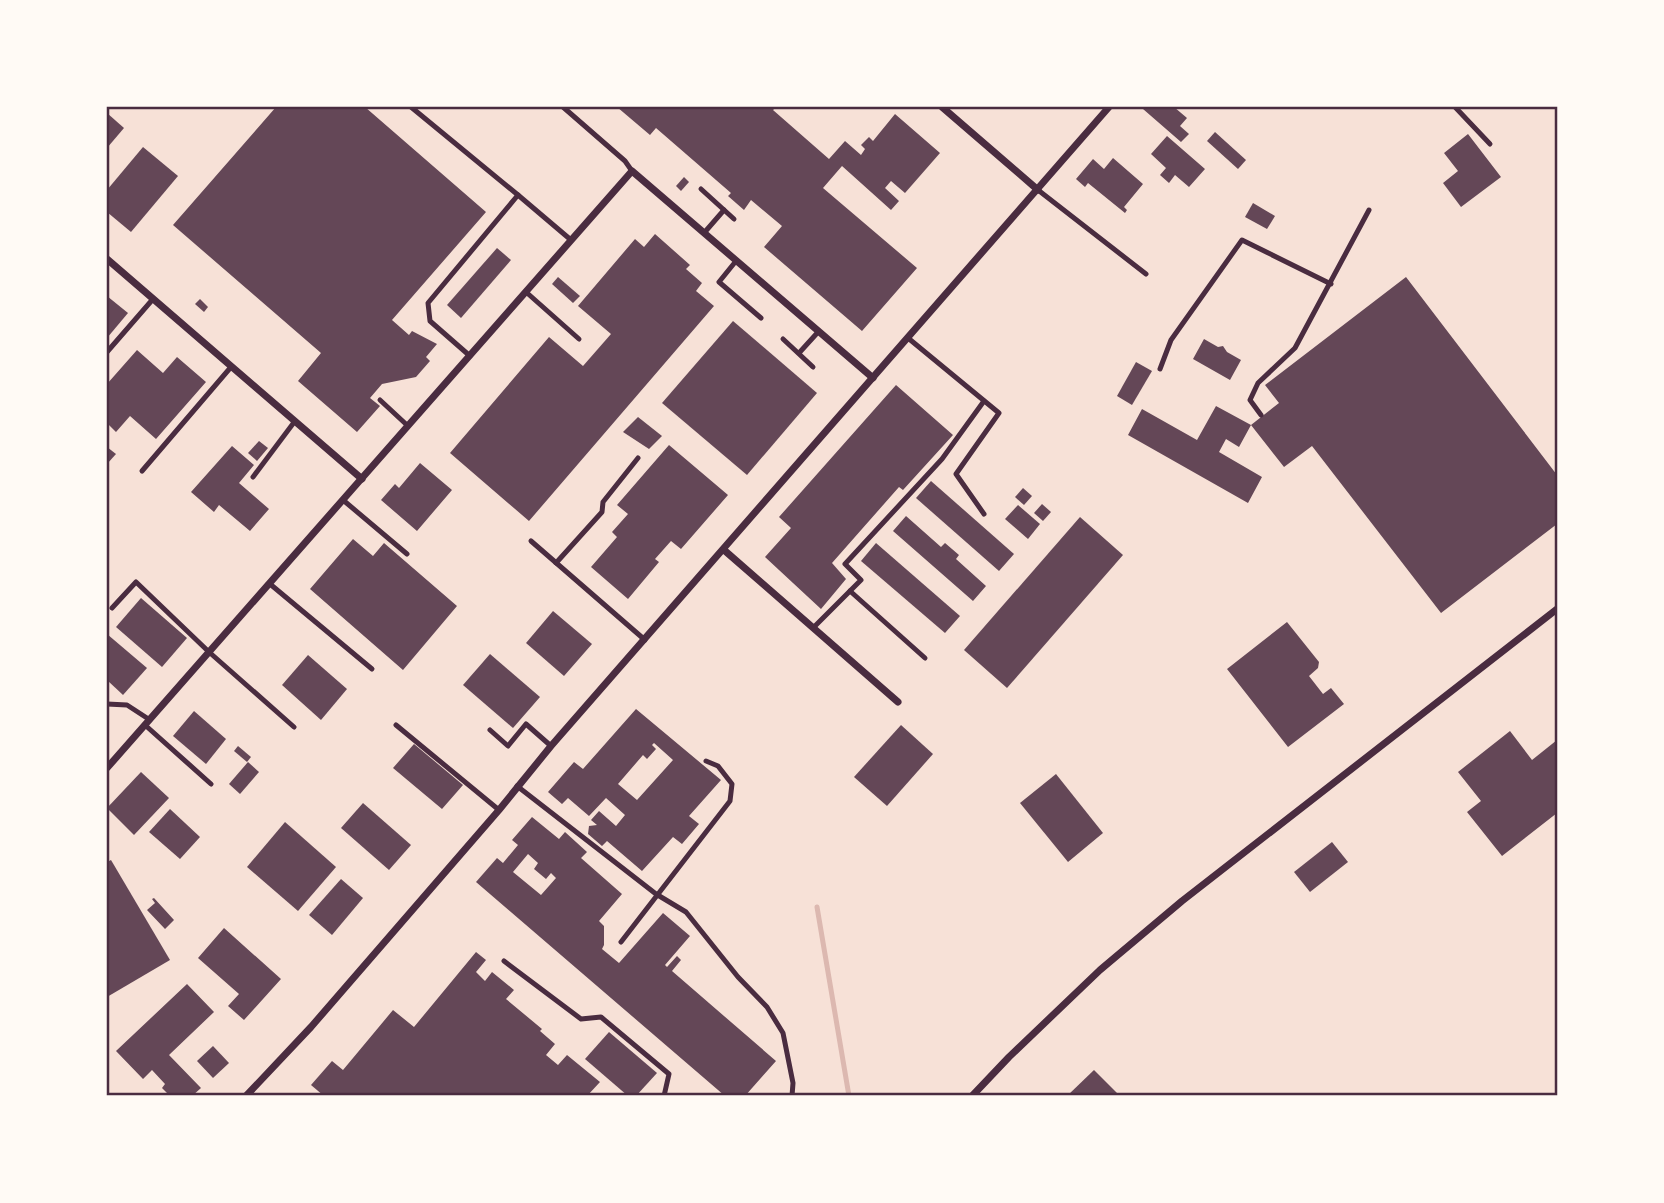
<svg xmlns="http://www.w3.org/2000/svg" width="1664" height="1203" font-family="'Titillium Web',sans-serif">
  <rect width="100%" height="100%" fill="#f7e1d7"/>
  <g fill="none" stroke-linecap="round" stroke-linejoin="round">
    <polyline stroke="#dcb8b0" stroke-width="5" points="817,907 849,1096"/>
  </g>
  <g fill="#644757" fill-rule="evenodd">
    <polygon points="276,107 365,107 486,212 392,320 409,335 412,331 437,344 426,357 430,361 416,377 382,384 370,398 380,406 357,432 298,381 321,353 173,225"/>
    <polygon points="617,107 776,107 773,110 829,159 845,141 861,155 865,149 861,145 869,137 873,141 895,114 940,153 905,193 891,181 885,188 899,201 891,210 842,166 823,188 917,268 862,331 764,247 782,226 751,200 744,210 728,196 731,193 656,128 650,135"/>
    <polygon points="1144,107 1174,107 1187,118 1180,126 1189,134 1181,142 1143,109"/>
    <polygon points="107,113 124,128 107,148"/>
    <polygon points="1215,132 1246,160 1238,169 1207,141"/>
    <polygon points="1468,134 1501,177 1461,207 1443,183 1458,171 1444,153"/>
    <polygon points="1167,136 1205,169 1189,187 1175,175 1169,183 1160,175 1166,168 1151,154"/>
    <polygon points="143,147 178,176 131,232 107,212 107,190"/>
    <polygon points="1113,158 1143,184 1124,207 1127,210 1125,213 1088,183 1085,187 1076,179 1093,159 1104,169"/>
    <polygon points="684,177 689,182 681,191 676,186"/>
    <polygon points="1253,203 1275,216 1267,229 1245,217"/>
    <polygon points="655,234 690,265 686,269 702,283 696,291 714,306 529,521 450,453 549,337 583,366 611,334 578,306 635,239 644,247"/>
    <polygon points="497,248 511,260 461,318 447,305"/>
    <polygon points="558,277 580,296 573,303 552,284"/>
    <polygon points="1406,277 1557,475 1557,524 1441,613 1312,446 1284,467 1251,425 1279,403 1265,385"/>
    <polygon points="107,296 128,313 107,338"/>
    <polygon points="200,299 208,307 204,312 195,304"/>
    <polygon points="733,321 817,393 747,475 662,403"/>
    <polygon points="1204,339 1218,347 1223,346 1227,352 1241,360 1230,380 1193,359"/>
    <polygon points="137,350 163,373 177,357 206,382 156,439 130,416 116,432 107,423 107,384"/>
    <polygon points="1136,362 1152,371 1132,405 1117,396"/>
    <polygon points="896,385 953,435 903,490 899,487 832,563 846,579 821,609 765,557 791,528 779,517"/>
    <polygon points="1216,406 1251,425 1239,447 1226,439 1219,452 1262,477 1248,503 1128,435 1142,409 1197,440"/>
    <polygon points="638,417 662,436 649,449 623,432"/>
    <polygon points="259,441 268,448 257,461 248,453"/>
    <polygon points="669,445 728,495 681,549 671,541 655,559 659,562 628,599 591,567 617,537 612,532 628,514 617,505"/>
    <polygon points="232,446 254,465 239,483 269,509 250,531 219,505 214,512 191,492"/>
    <polygon points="107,447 116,454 107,464"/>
    <polygon points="420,463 452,490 417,531 381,500 395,484 399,488"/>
    <polygon points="931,481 1014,554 999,571 916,498"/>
    <polygon points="1023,488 1032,496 1024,505 1015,497"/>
    <polygon points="1042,504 1051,512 1043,521 1034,513"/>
    <polygon points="1018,505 1040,524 1028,539 1005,519"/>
    <polygon points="906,516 941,547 945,543 959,555 956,559 986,586 973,601 893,531"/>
    <polygon points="1080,517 1123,555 1007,688 964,650"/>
    <polygon points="353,539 373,556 384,543 457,606 403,670 310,589"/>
    <polygon points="876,543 960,616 945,633 861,561"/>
    <polygon points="141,598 187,638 162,667 116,627"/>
    <polygon points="553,611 592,644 564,676 526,643"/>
    <polygon points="1287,622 1319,662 1318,668 1309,676 1323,694 1331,688 1344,704 1288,747 1227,669"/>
    <polygon points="107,634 147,668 123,695 107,680"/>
    <polygon points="490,654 540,697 513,728 463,685"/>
    <polygon points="308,655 347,689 321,720 282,685"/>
    <path d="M636 709 721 780 689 816 699 824 682 844 673 837 642 871 607 841 602 846 588 834 589 826 597 825 591 820 599 811 616 826 625 815 606 798 589 816 568 798 562 804 548 792 574 762 583 769ZM654 743 673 760 637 800 618 784 643 755 647 759 656 749 652 745Z"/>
    <polygon points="194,711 226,739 206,764 173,736"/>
    <polygon points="901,725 933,754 887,806 854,777"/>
    <polygon points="1510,731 1532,760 1557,740 1557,813 1502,856 1467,812 1481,801 1458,772"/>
    <polygon points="414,744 463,785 442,809 393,768"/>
    <polygon points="238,746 251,757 247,762 234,751"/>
    <polygon points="248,762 259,772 240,794 229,784"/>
    <polygon points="141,772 169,798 134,835 107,808"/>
    <polygon points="1056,774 1103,833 1068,862 1020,803"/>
    <polygon points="363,803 411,845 389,870 341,828"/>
    <polygon points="170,809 200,837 180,859 149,832"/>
    <path d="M532 817 559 839 565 832 587 852 581 858 622 894 599 921 604 926V945L602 949 619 963 663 913 690 936 665 965 667 967 677 956 681 960 672 971 776 1061 745 1096H725L476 882 497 858 503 863 518 845 512 840ZM528 854 538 863 534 869 546 879 551 873 556 878 541 895 513 872Z"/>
    <polygon points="285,822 336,867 298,911 247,867"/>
    <polygon points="1332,842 1348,862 1310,892 1294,872"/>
    <polygon points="111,860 170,960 107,997 107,862"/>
    <polygon points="341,879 363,898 332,935 309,915"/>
    <polygon points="154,898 174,920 165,929 147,910 155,903 152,899"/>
    <polygon points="224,928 281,979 244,1020 228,1006 239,994 198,958"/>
    <polygon points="476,952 486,960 476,972 485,981 492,972 514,990 506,999 542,1029 540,1031 555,1044 546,1055 558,1065 567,1055 600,1082 587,1096 324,1096 311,1085 332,1061 343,1070 393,1010 414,1027"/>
    <polygon points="187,984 214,1012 169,1055 201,1088 192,1096 170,1096 162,1088 165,1084 152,1070 143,1079 116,1051"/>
    <polygon points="609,1032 657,1073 636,1096 628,1096 585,1059"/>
    <polygon points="213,1046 229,1063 213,1078 197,1061"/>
    <polygon points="1094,1070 1120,1096 1067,1096"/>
  </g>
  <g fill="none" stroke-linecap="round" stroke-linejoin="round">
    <g stroke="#4a2c40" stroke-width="5">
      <polyline points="411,107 518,195"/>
      <polyline points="563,107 625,161 632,171"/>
      <polyline points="1455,107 1490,144"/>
      <polyline points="701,189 734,219"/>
      <polyline points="1038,190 1146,274"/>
      <polyline points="704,233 724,210"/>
      <polyline points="736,261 719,282 761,318"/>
      <polyline points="526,292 579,339"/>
      <polyline points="908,338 999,413 956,474 984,514"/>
      <polyline points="783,339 813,367"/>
      <polyline points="107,352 153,299"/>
      <polyline points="799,353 819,331"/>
      <polyline points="470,356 430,321 428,303 518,195 571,240"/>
      <polyline points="1160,369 1171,340 1242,240 1331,284"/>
      <polyline points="380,400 408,426"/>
      <polyline points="1261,415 1250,400 1258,383 1295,348 1369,210"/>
      <polyline points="142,471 231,367"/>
      <polyline points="253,477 295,421"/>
      <polyline points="343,500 407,554"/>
      <polyline points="531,541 645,640"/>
      <polyline points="556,563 602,512 603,502 638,458"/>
      <polyline points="270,584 372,669"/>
      <polyline points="850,591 925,658"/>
      <polyline points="112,608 136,582 209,652 294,727"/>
      <polyline points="813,628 861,580 845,564 942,459 984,401"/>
      <polyline points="107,704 127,705 150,720"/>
      <polyline points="145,725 211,784"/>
      <polyline points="396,725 499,810"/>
      <polyline points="490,730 508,746 526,724 551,746"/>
      <polyline points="517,786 656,894 686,912 738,977 767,1007 783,1033 793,1083 792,1096"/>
      <polyline points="621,942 730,801 732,784 718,766 706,761"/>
      <polyline points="504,961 581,1019 601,1017 669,1074 664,1096"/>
    </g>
    <g stroke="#4a2c40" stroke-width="7">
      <polyline points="942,107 1038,190"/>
      <polyline points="107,259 362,479"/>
      <polyline points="724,550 898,702"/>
      <polyline points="107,768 632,171 873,378"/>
      <polyline points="246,1096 311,1027 499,810 551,746 1109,107"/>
      <polyline points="972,1096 1009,1057 1100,970 1182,901 1557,609"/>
    </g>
  </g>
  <rect width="1664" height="1203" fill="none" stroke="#fffaf5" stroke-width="217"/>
  <rect x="108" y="108" width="1448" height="986" fill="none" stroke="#4a2c40" stroke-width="2.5"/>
</svg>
